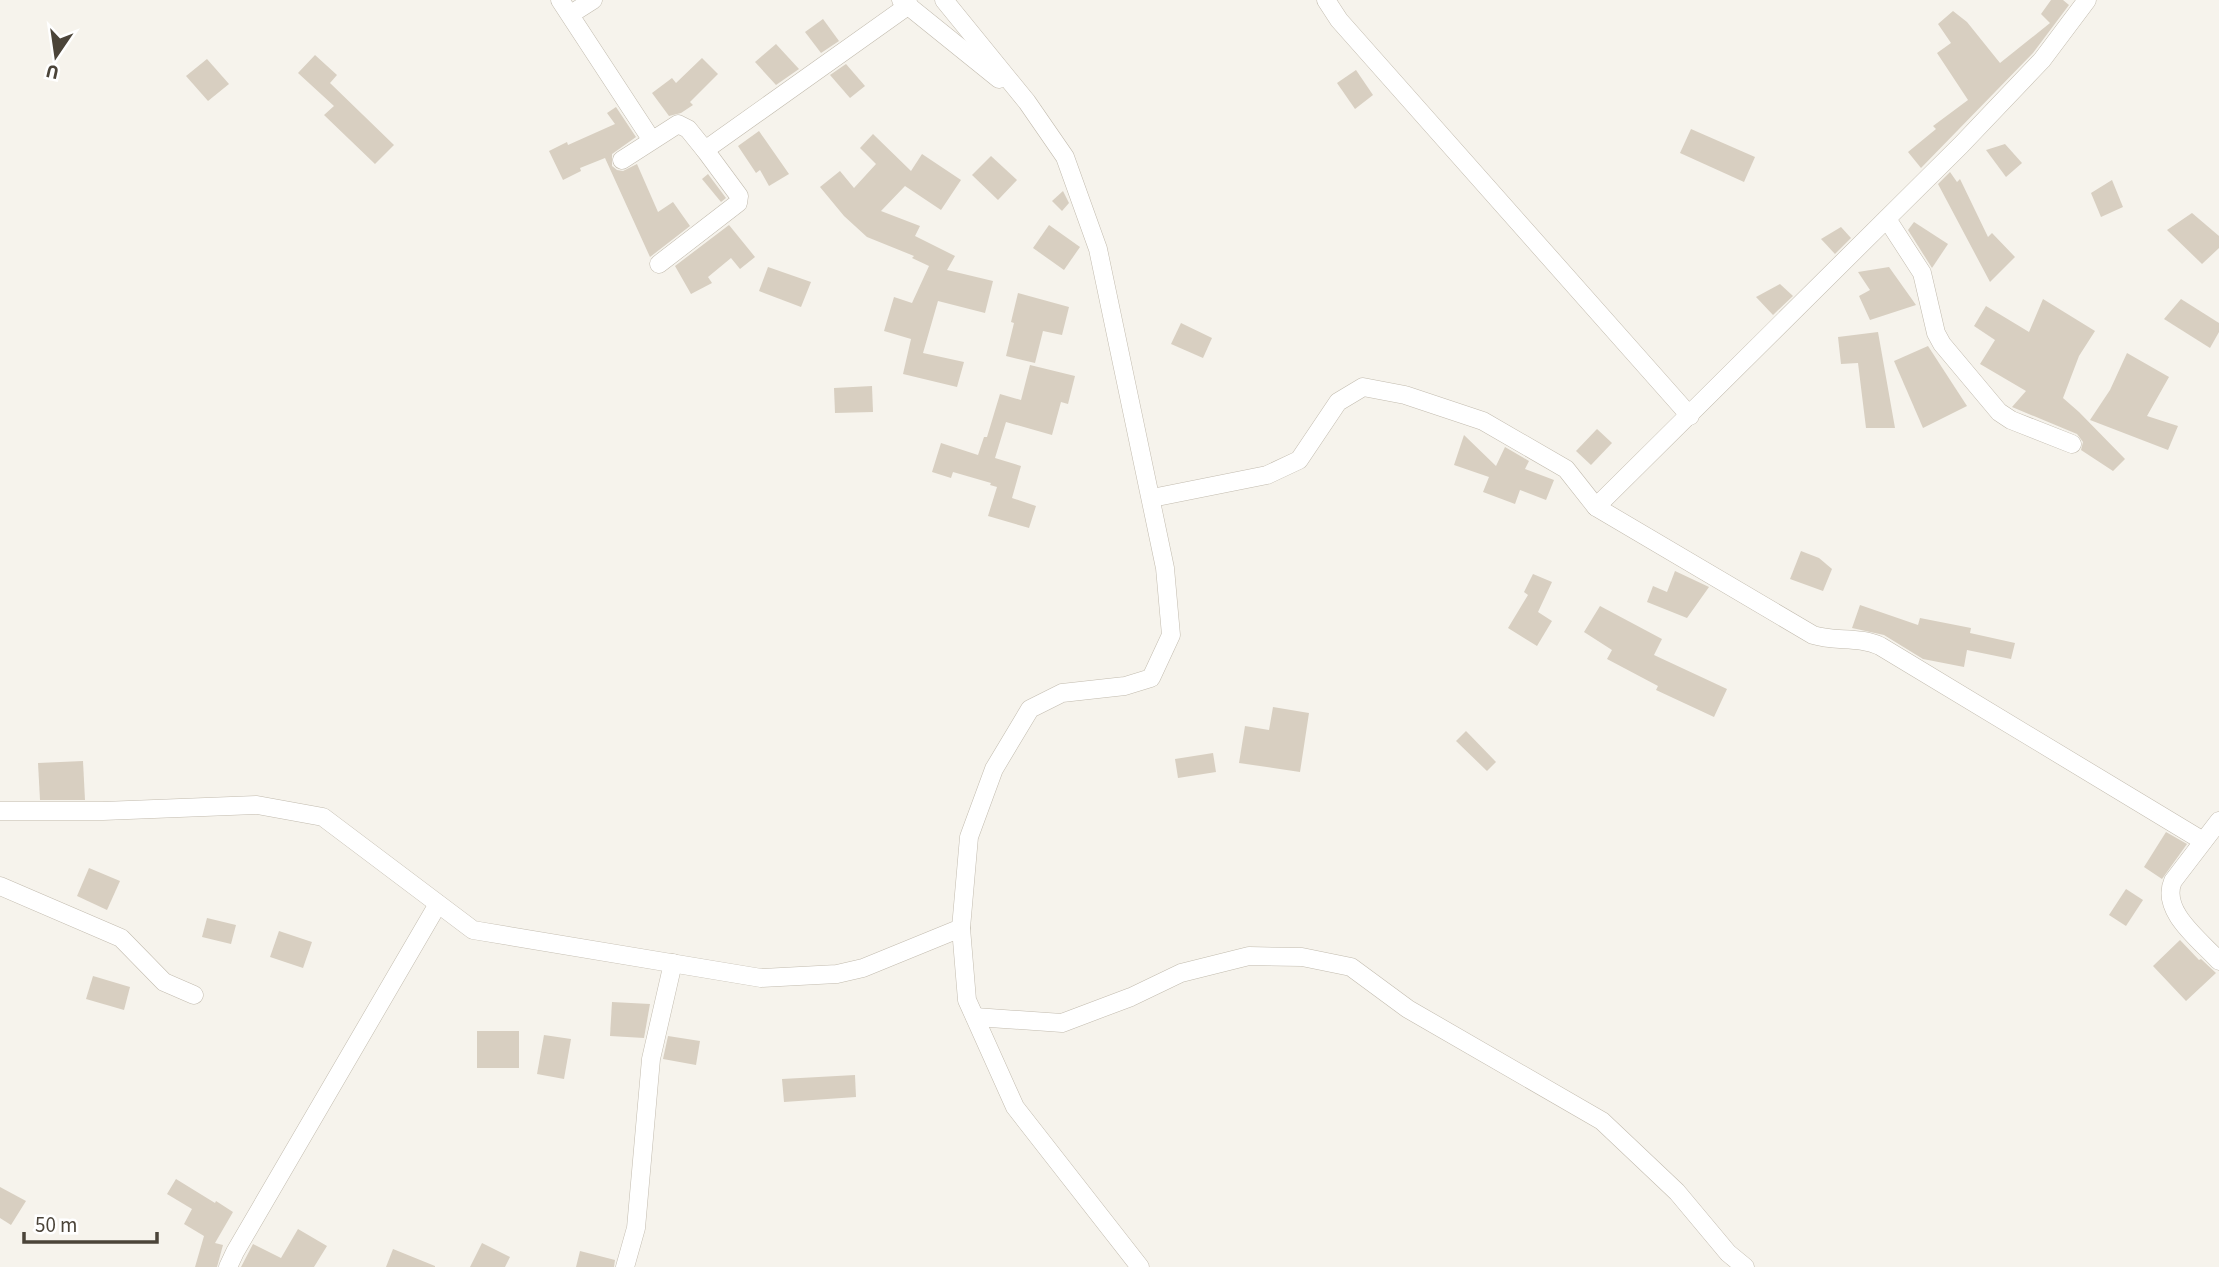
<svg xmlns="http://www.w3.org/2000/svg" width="2219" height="1267" font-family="'Source Sans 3',sans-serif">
  <rect width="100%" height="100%" fill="#f6f3ec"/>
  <g fill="#d8cfc1">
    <polygon points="2051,0 2063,0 2069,5 2033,53 1921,168 1908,152 1936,129 1933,126 1968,100 1937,53 1951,43 1938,24 1953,11 1967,22 2000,63 2050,23 2041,14"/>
    <polygon points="823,19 839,41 821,53 805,32"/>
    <polygon points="776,44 799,69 776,85 755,62"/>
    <polygon points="315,55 337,75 330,83 394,145 375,164 324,115 334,106 298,73"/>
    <polygon points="702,58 718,74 690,102 693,105 681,113 669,116 652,93 672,78 676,83"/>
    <polygon points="207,59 229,84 208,101 186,76"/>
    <polygon points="846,64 865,86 850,98 830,75"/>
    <polygon points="1356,70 1373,95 1355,109 1337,83"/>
    <polygon points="616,107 636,137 612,154 612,166 617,170 623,171 637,164 658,212 673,202 690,226 650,257 605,158 580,168 581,171 563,180 549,151 567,142 568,145 615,124 607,113"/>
    <polygon points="1691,129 1755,157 1744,182 1680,153"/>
    <polygon points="759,131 789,174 769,186 760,170 756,173 738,146"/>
    <polygon points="873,134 911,171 922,154 961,180 941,210 905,186 881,211 920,226 915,236 955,256 947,270 993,281 985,313 938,301 923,353 964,362 957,387 903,374 911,339 884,331 894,297 912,303 929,266 912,258 914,256 867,237 844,216 820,187 840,171 854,188 876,164 860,148"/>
    <polygon points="2005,144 2022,163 2006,177 1986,150"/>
    <polygon points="991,156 1017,180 998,200 972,175"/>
    <polygon points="1950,172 1957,182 1960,179 1988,237 1992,233 2015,257 1990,282 1938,184"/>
    <polygon points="708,174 726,198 721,202 702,179"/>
    <polygon points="2112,180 2123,207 2101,217 2091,193"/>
    <polygon points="1063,191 1069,203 1062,211 1052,201"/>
    <polygon points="2192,213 2219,236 2219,248 2202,264 2167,230"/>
    <polygon points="1914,222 1948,244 1932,268 1908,230"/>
    <polygon points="729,225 755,257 740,269 731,258 708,277 712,283 691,294 675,266"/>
    <polygon points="1049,225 1080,247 1064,270 1033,248"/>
    <polygon points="1841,227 1851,238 1835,254 1821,239"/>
    <polygon points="768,267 811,282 801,307 759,291"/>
    <polygon points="1889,267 1916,305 1870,320 1859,296 1870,290 1858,272"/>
    <polygon points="1780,284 1793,296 1773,315 1756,297"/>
    <polygon points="1018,293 1069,307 1062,335 1043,331 1035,363 1006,356 1014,323 1011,322"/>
    <polygon points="2043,299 2095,331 2079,356 2063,398 2079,412 2125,459 2113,471 2081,450 2083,442 2077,434 2012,407 2026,391 1980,364 1995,340 1974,326 1986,306 2029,332"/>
    <polygon points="2181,299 2219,323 2219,332 2210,348 2164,319"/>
    <polygon points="1181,323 1212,338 1203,358 1171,344"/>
    <polygon points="1878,332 1895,428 1866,428 1858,363 1841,364 1838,337"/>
    <polygon points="1928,346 1967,406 1923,428 1894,361"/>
    <polygon points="2127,353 2169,377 2147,416 2178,426 2168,450 2090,420 2110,390"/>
    <polygon points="1030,365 1075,376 1068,404 1061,402 1052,435 1006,422 995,458 1021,466 1012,498 1036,506 1029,528 988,516 997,487 990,485 991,483 953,472 951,478 932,472 941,443 978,455 984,437 987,437 1000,394 1021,400"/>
    <polygon points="872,386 873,412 835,413 834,388"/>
    <polygon points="1597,429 1612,443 1591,465 1576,451"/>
    <polygon points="1464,435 1496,466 1505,447 1529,461 1525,469 1554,480 1546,500 1520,490 1515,504 1483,492 1489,477 1454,465"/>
    <polygon points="1801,551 1819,558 1832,569 1823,591 1790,579"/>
    <polygon points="1675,571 1709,587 1687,618 1647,602 1653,586 1667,592"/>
    <polygon points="1533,574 1552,582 1538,612 1552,621 1537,646 1508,628 1528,595 1524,592"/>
    <polygon points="1860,605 1918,625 1920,618 1971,628 1970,633 2015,643 2011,659 1967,650 1964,667 1923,659 1884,635 1852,628"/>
    <polygon points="1600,606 1662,639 1654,655 1727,689 1714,717 1656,690 1658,686 1607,659 1612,650 1584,632"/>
    <polygon points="1273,707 1309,713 1300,772 1239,763 1245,726 1269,730"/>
    <polygon points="1466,731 1496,762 1487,771 1456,741"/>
    <polygon points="1213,753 1216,772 1178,778 1175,759"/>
    <polygon points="83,761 85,800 40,800 38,763"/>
    <polygon points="2166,832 2187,844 2162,879 2144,867"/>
    <polygon points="89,868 120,881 107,910 77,896"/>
    <polygon points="2126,889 2143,900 2126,926 2109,915"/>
    <polygon points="207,918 236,925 231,944 202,937"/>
    <polygon points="279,931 312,942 303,968 270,957"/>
    <polygon points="2180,940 2199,960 2201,959 2216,973 2186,1001 2153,966"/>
    <polygon points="93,976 130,987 124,1010 86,999"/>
    <polygon points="612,1002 650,1004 644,1038 610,1036"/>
    <rect x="477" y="1031" width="42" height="37"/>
    <polygon points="544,1035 571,1039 564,1079 537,1074"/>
    <polygon points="668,1036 700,1041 696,1065 663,1059"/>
    <polygon points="855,1075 856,1097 784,1102 782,1079"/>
    <polygon points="176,1179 215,1203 216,1201 233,1212 215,1243 223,1245 217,1267 195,1267 204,1236 184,1224 192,1209 167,1194"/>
    <polygon points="0,1187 26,1201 11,1225 0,1218"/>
    <polygon points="298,1229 327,1246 314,1267 241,1267 253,1244 281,1258"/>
    <polygon points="482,1243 510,1257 505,1267 470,1267"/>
    <polygon points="393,1249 435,1266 435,1267 386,1267"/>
    <polygon points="580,1251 615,1260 614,1267 576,1267"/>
  </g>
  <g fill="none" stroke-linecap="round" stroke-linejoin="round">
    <defs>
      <g id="minor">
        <polyline points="560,0 651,139"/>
        <polyline points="901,0 999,79"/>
        <polyline points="944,0 1027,102 1065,157 1098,249 1165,568 1171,635 1151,678 1125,686 1062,693 1030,709 994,769 969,837 961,928 967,1000 1015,1107 1140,1267"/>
        <polyline points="1326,0 1339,20 1690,416"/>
        <polyline points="571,14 593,0"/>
        <polyline points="622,160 678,124 688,129 705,150 909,5"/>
        <polyline points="1887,219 1922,273 1936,333 1942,344 1999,412 2011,420 2072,444"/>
        <polyline points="659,264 738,203 739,196 705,150"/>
        <polyline points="1152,498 1267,475 1299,460 1338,402 1363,387 1405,395 1483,421 1566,469 1596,507 1961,145 2042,60 2087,0"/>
        <path d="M1596 507 1813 635C1835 642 1859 636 1880 646L2203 841"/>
        <polyline points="0,811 103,811 257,805 323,817 473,930 761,978 837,974 863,968 961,928"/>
        <path d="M2219 821 2173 881C2160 911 2200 940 2219 961"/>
        <polyline points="0,886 121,938 164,982 194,995"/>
        <polyline points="975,1017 1062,1023 1131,997 1181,973 1249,956 1302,957 1351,967 1408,1009 1602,1121 1677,1192 1728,1253 1745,1267"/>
        <polyline points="228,1267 235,1252 438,904"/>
        <polyline points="625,1267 636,1228 651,1059 673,963"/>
      </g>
    </defs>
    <use href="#minor" stroke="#c2bbae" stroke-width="19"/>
    <use href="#minor" stroke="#fff" stroke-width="18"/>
  </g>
  <g transform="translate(56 56) rotate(193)" stroke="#ffffff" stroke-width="5" paint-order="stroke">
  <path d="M0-5L12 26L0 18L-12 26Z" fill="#4b4439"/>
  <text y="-10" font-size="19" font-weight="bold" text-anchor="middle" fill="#4b4439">U</text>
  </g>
  <path d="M24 1232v10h133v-10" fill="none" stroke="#4b4439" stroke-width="3.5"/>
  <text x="35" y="1232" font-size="21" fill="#4b4439" stroke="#ffffff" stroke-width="5" paint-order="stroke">50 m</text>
</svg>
